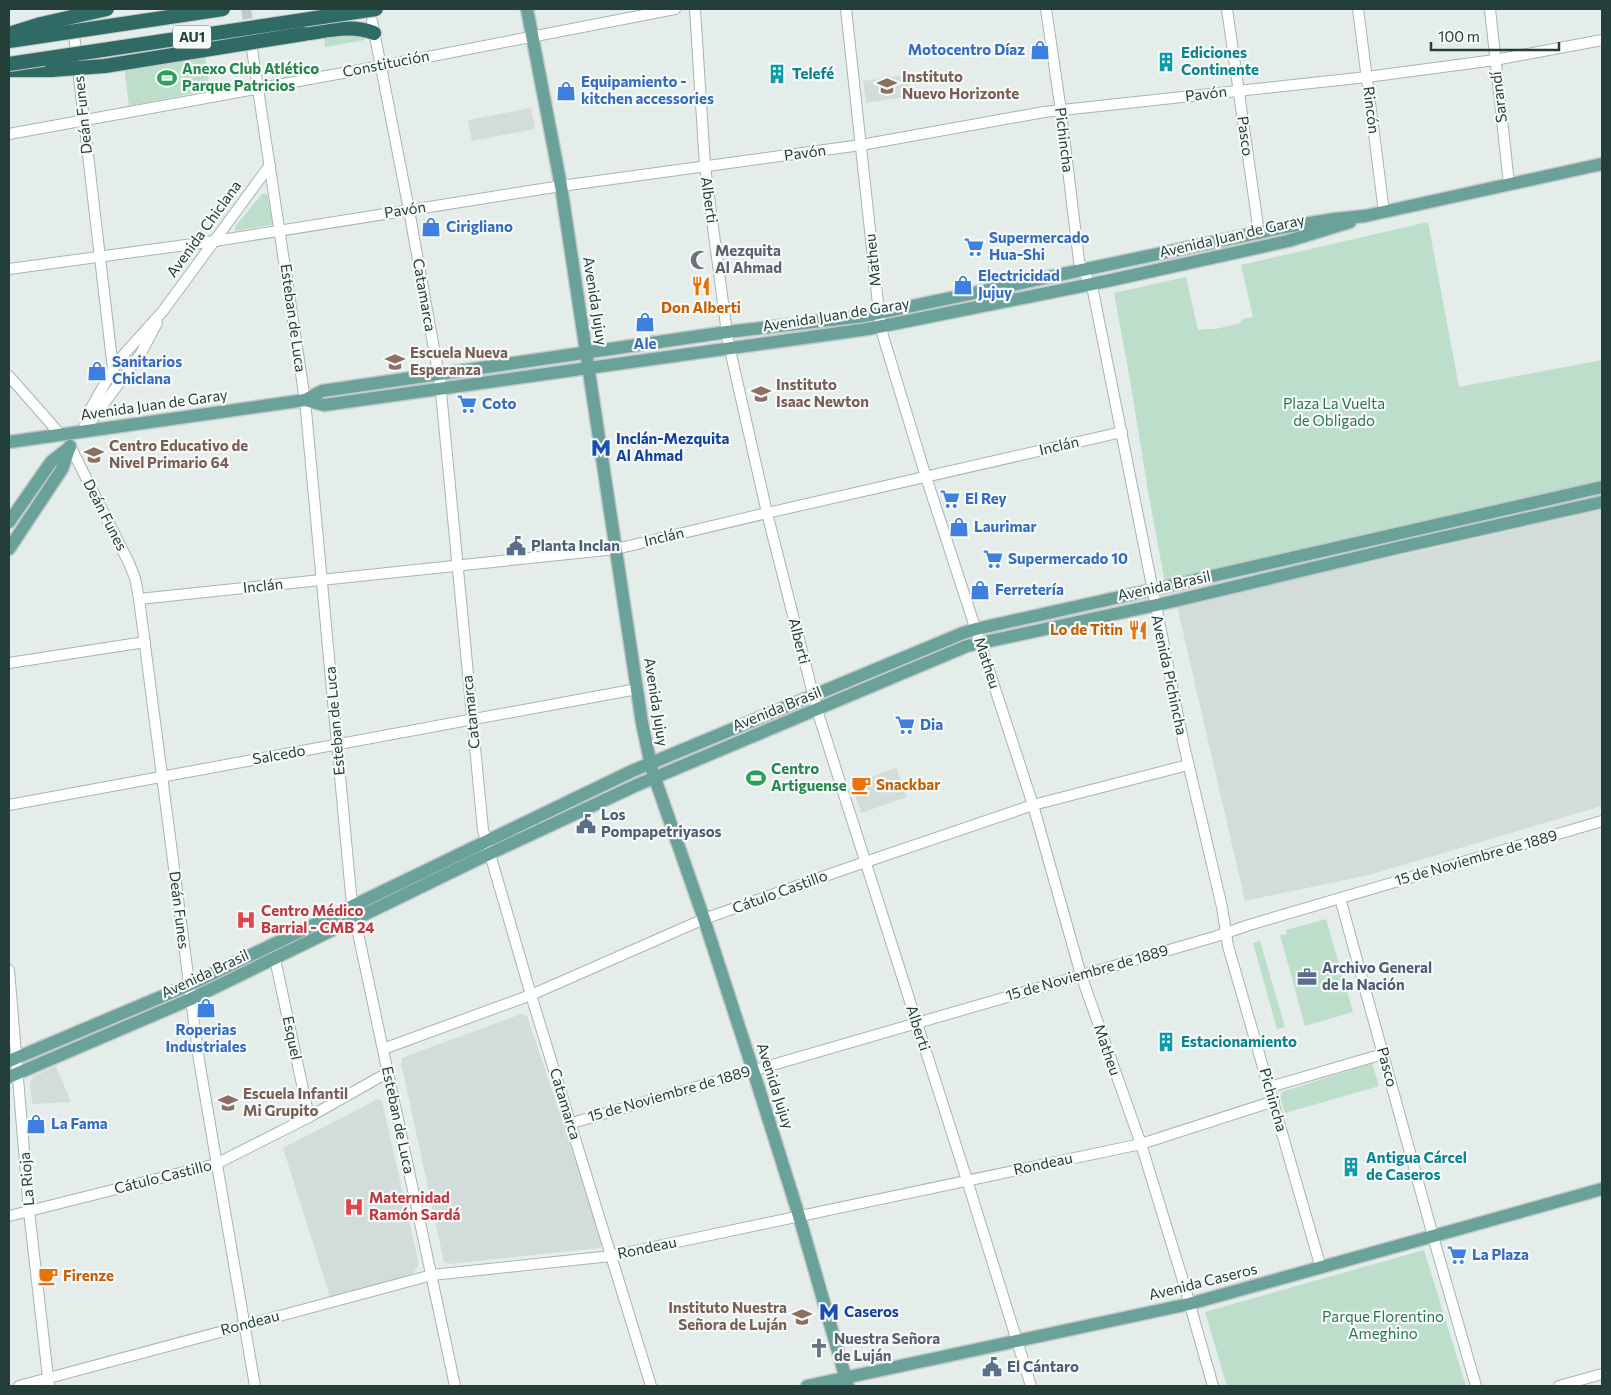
<svg xmlns="http://www.w3.org/2000/svg" width="1611" height="1395" font-family="Commissioner,sans-serif">
  <rect width="100%" height="100%" fill="#e4edea"/>
  <g fill="#d2ddd9">
    <polygon points="909,75 911,96 866,103 863,81"/>
    <polygon points="531,108 535,129 472,141 468,120"/>
    <polygon points="1602,510 1602,806 1369,875 1245,901 1177,606"/>
    <polygon points="896,768 907,797 861,813 852,784"/>
    <polygon points="521,1014 527,1016 604,1244 600,1248 449,1264 444,1262 401,1063 402,1058"/>
    <polygon points="56,1066 71,1102 32,1104 30,1084 32,1077"/>
    <polygon points="378,1099 382,1101 419,1265 412,1275 330,1297 283,1148"/>
  </g>
  <g fill="#bddeca">
    <polygon points="352,32 364,35 365,40 325,47 324,37"/>
    <polygon points="205,56 210,90 129,106 124,66"/>
    <polygon points="264,193 267,195 274,223 271,225 235,231 235,227 262,194"/>
    <polygon points="1428,222 1459,387 1602,360 1602,480 1165,583 1148,491 1130,380 1114,293 1186,277 1198,330 1206,329 1215,329 1238,324 1243,319 1253,317 1241,265"/>
    <polygon points="1326,919 1353,1012 1305,1026 1280,935 1287,934 1286,930"/>
    <polygon points="1260,941 1285,1027 1277,1029 1253,943"/>
    <polygon points="1372,1063 1379,1086 1285,1113 1280,1096 1282,1092"/>
    <polygon points="1424,1250 1466,1386 1227,1386 1205,1312"/>
  </g>
  <g fill="none" stroke-linecap="round" stroke-linejoin="round">
    <polyline stroke="#becac7" stroke-width="10" stroke-dasharray="10 5" stroke-linecap="butt" points="246,9 250,33"/>
    <defs>
      <g id="minor">
        <polyline points="71,9 113,369"/>
        <polyline points="695,9 705,166 728,341 767,513 817,710 967,1180 1031,1386"/>
        <polyline points="846,9 879,313 883,336 926,477 1033,805 1081,975 1141,1144 1184,1284 1213,1386"/>
        <polyline points="1046,9 1061,111 1079,261 1093,291 1183,741 1222,907 1228,946 1321,1268"/>
        <polyline points="1227,9 1259,233"/>
        <polyline points="1358,9 1384,212"/>
        <polyline points="1490,9 1509,184"/>
        <polyline points="372,21 409,210 440,382 483,830 531,995 651,1386"/>
        <polyline points="252,49 305,400 352,905 455,1386"/>
        <polyline points="9,134 381,66 675,9"/>
        <polyline points="9,269 215,241 561,186 861,145 1044,112 1367,77 1495,60 1602,40"/>
        <polyline points="9,376 60,434"/>
        <polyline points="88,425 140,355 157,323"/>
        <polyline points="83,432 90,410 113,369 126,352 163,311 270,165"/>
        <polyline points="70,446 129,563 135,578 139,599 199,1060 255,1386"/>
        <polyline points="139,599 616,549 767,513 1122,432"/>
        <polyline points="9,663 145,642"/>
        <polyline points="9,805 637,689"/>
        <polyline points="1340,898 1436,1247 1476,1386"/>
        <polyline points="275,959 309,1117"/>
        <polyline points="9,970 29,1211 49,1386"/>
        <polyline points="383,1049 531,995 704,919 842,870 1033,805 1188,765"/>
        <polyline points="1270,1087 1383,1054"/>
        <polyline points="572,1123 1214,937 1249,925 1602,821"/>
        <polyline points="9,1216 216,1164 309,1117 387,1073"/>
        <polyline points="19,1386 432,1275 611,1256 1141,1144 1274,1101"/>
        <polyline points="1559,1386 1602,1374"/>
      </g>
      <g id="major">
        <polyline points="527,9 561,186 642,723 652,770 704,919 753,1070 799,1216 848,1386"/>
        <polyline points="305,400 324,405 868,329 1107,281 1288,241 1350,222"/>
        <polyline points="9,442 305,400 322,391 727,332 865,316 1285,227 1335,219 1365,216 1602,164"/>
        <polyline points="9,522 51,462 70,447"/>
        <polyline points="9,549 62,469 70,446"/>
        <polyline points="9,1061 189,985 632,771 963,633 976,629 1151,590 1602,487"/>
        <polyline points="9,1077 191,999 474,861 637,785 967,646 1170,602 1401,547 1602,502"/>
        <polyline points="807,1386 1189,1304 1602,1189"/>
      </g>
      <g id="highway">
        <path d="M303 34C327 31 351 24 374 33"/>
        <polyline points="9,70 51,70"/>
      </g>
    </defs>
    <use href="#minor" stroke="#a7b5b2" stroke-width="12"/>
    <use href="#major" stroke="#c2c9c8" stroke-width="15"/>
    <use href="#highway" stroke="#c2c9c8" stroke-width="16"/>
    <use href="#minor" stroke="#fff" stroke-width="10"/>
    <use href="#major" stroke="#6aa199" stroke-width="12"/>
    <use href="#highway" stroke="#306a64" stroke-width="14"/>
    <defs>
      <g id="highway-bridge">
        <polyline points="9,34 41,24 107,9"/>
        <polyline points="9,41 223,9"/>
        <polyline points="9,64 376,9"/>
        <polyline points="51,70 105,66 303,34"/>
      </g>
    </defs>
    <use href="#highway-bridge" stroke="#c2c9c8" stroke-width="16" stroke-linecap="butt"/>
    <use href="#highway-bridge" stroke="#306a64" stroke-width="14"/>
  </g>
  <defs>
    <symbol id="shop-bare" viewBox="-9 -9 18 18"><path d="M-5-2.5h2.3a2.7 3.5 0 0 1 5.4 0H5L5.5 6h-11ZM-1.5-2.5h3a1.5 2.3 0 0 0-3 0Z" fill="#3f7fe0" stroke="#f5f9f8" stroke-width="2.5" paint-order="stroke"/></symbol>
    <symbol id="building-bare" viewBox="-9 -9 18 18"><path d="M-4-6H4V6H1V3H-1V6H-4ZM-2.5-4.3h1.7v1.8h-1.7ZM.8-4.3h1.7v1.8H.8ZM-2.5-1h1.7V.8h-1.7ZM.8-1h1.7V.8H.8Z" fill="#0f9aa8" stroke="#f5f9f8" stroke-width="2.5" paint-order="stroke"/></symbol>
    <symbol id="stadium-bare" viewBox="-9 -9 18 18"><path d="M0-5a6.5 5 0 1 0 0 10a6.5 5 0 1 0 0-10ZM-3.5-1.8h7v3.6h-7Z" fill="#2e9e5b" stroke="#f5f9f8" stroke-width="2.5" paint-order="stroke"/></symbol>
    <symbol id="school-bare" viewBox="-9 -9 18 18"><path d="M0-5L7-2L0 1L-7-2ZM-4 1L0 2.5L4 1V4Q0 6-4 4Z" fill="#8d6e63" stroke="#f5f9f8" stroke-width="2.5" paint-order="stroke"/></symbol>
    <symbol id="supermarket-bare" viewBox="-9 -9 18 18"><path d="M-6-5.5h2.5l.6 2H6L4.5 2H-2.5L-4.4-4H-6ZM-1.5 3.2a1.3 1.3 0 1 0 .1 0ZM3 3.2a1.3 1.3 0 1 0 .1 0Z" fill="#3f7fe0" stroke="#f5f9f8" stroke-width="2.5" paint-order="stroke"/></symbol>
    <symbol id="mosque-bare" viewBox="-9 -9 18 18"><path d="M3.5-4.9A6 6 0 1 0 3.5 4.9A5 5 0 1 1 3.5-4.9Z" fill="#6b7280" stroke="#f5f9f8" stroke-width="2.5" paint-order="stroke"/></symbol>
    <symbol id="restaurant-bare" viewBox="-9 -9 18 18"><path d="M-5-6h1v4h1v-4h1v4h1v-4h1v5L-1.5 .5V6h-2V.5L-5-1ZM5-6V6H3V1.5H1.5Q1.5-4 5-6Z" fill="#e8710a" stroke="#f5f9f8" stroke-width="2.5" paint-order="stroke"/></symbol>
    <symbol id="metro-bare" viewBox="-9 -9 18 18"><path d="M-5.5 5V-5H-3L0 0L3-5H5.5V5H3V-.5L0 4L-3-.5V5Z" fill="#1a4fb4" stroke="#f5f9f8" stroke-width="2.5" paint-order="stroke"/></symbol>
    <symbol id="civic-bare" viewBox="-9 -9 18 18"><path d="M-.6-6.5H3V-4.5H.6V-3L4-1V1h2V6H-6V1h2V-1L-.6-3ZM-1.2 2.5V6h2.4V2.5Z" fill="#5c6f8a" stroke="#f5f9f8" stroke-width="2.5" paint-order="stroke"/></symbol>
    <symbol id="cafe-bare" viewBox="-9 -9 18 18"><path d="M-5.5-4.5H6V0H3Q3 3.5 0 3.5H-2.5Q-5.5 3.5-5.5 0ZM3-3.2v2h1.7v-2ZM-6 4.5H4V6H-6Z" fill="#e8710a" stroke="#f5f9f8" stroke-width="2.5" paint-order="stroke"/></symbol>
    <symbol id="hospital-bare" viewBox="-9 -9 18 18"><path d="M-5-5h3v3.5h4V-5h3V5h-3V1.5h-4V5h-3Z" fill="#e0444e" stroke="#f5f9f8" stroke-width="2.5" paint-order="stroke"/></symbol>
    <symbol id="office-bare" viewBox="-9 -9 18 18"><path d="M-6-3h4V-5.5h4V-3h4V5H-6ZM-1-4.5V-3h2v-1.5ZM-6 0V1H6V0Z" fill="#5c6f8a" stroke="#f5f9f8" stroke-width="2.5" paint-order="stroke"/></symbol>
    <symbol id="church-bare" viewBox="-9 -9 18 18"><path d="M-1.2-6h2.4v3.5h3.3v2.4h-3.3V6h-2.4V-.1h-3.3v-2.4h3.3Z" fill="#6b7280" stroke="#f5f9f8" stroke-width="2.5" paint-order="stroke"/></symbol>
  </defs>
  <g fill-rule="evenodd">
    <use href="#shop-bare" x="1026" y="36" width="28" height="28"/>
    <use href="#building-bare" x="1152" y="48" width="28" height="28"/>
    <use href="#building-bare" x="763" y="60" width="28" height="28"/>
    <use href="#stadium-bare" x="153" y="64" width="28" height="28"/>
    <use href="#school-bare" x="873" y="72" width="28" height="28"/>
    <use href="#shop-bare" x="552" y="77" width="28" height="28"/>
    <use href="#shop-bare" x="417" y="213" width="28" height="28"/>
    <use href="#supermarket-bare" x="960" y="233" width="28" height="28"/>
    <use href="#mosque-bare" x="686" y="246" width="28" height="28"/>
    <use href="#shop-bare" x="949" y="271" width="28" height="28"/>
    <use href="#restaurant-bare" x="687" y="272" width="28" height="28"/>
    <use href="#shop-bare" x="631" y="308" width="28" height="28"/>
    <use href="#school-bare" x="381" y="348" width="28" height="28"/>
    <use href="#shop-bare" x="83" y="357" width="28" height="28"/>
    <use href="#school-bare" x="747" y="380" width="28" height="28"/>
    <use href="#supermarket-bare" x="453" y="390" width="28" height="28"/>
    <use href="#metro-bare" x="587" y="434" width="28" height="28"/>
    <use href="#school-bare" x="80" y="441" width="28" height="28"/>
    <use href="#supermarket-bare" x="936" y="485" width="28" height="28"/>
    <use href="#shop-bare" x="945" y="513" width="28" height="28"/>
    <use href="#civic-bare" x="502" y="532" width="28" height="28"/>
    <use href="#supermarket-bare" x="979" y="545" width="28" height="28"/>
    <use href="#shop-bare" x="966" y="576" width="28" height="28"/>
    <use href="#restaurant-bare" x="1124" y="616" width="28" height="28"/>
    <use href="#supermarket-bare" x="891" y="711" width="28" height="28"/>
    <use href="#stadium-bare" x="742" y="764" width="28" height="28"/>
    <use href="#cafe-bare" x="847" y="771" width="28" height="28"/>
    <use href="#civic-bare" x="572" y="810" width="28" height="28"/>
    <use href="#hospital-bare" x="232" y="906" width="28" height="28"/>
    <use href="#office-bare" x="1293" y="963" width="28" height="28"/>
    <use href="#shop-bare" x="192" y="994" width="28" height="28"/>
    <use href="#building-bare" x="1152" y="1028" width="28" height="28"/>
    <use href="#school-bare" x="214" y="1089" width="28" height="28"/>
    <use href="#shop-bare" x="22" y="1110" width="28" height="28"/>
    <use href="#building-bare" x="1337" y="1153" width="28" height="28"/>
    <use href="#hospital-bare" x="340" y="1193" width="28" height="28"/>
    <use href="#supermarket-bare" x="1443" y="1241" width="28" height="28"/>
    <use href="#cafe-bare" x="34" y="1262" width="28" height="28"/>
    <use href="#metro-bare" x="815" y="1298" width="28" height="28"/>
    <use href="#school-bare" x="788" y="1303" width="28" height="28"/>
    <use href="#church-bare" x="805" y="1334" width="28" height="28"/>
    <use href="#civic-bare" x="978" y="1353" width="28" height="28"/>
  </g>
  <g text-anchor="middle" stroke-width="4.5" stroke-linejoin="round" paint-order="stroke">
    <rect fill="#f5f9f8" stroke="#637673" stroke-width="1" x="173" y="25.5" width="38" height="23" rx="4"/>
    <g font-size="14" font-weight="bold" fill="#243e3a">
      <text x="192" y="42">AU1</text>
    </g>
    <g font-size="15" font-weight="bold" fill="#366cbe" stroke="#f5f9f8" text-anchor="start">
      <text x="1025" y="55" text-anchor="end">Motocentro Díaz</text>
      <text x="581" y="87">Equipamiento -<tspan x="581" dy="17">kitchen accessories</tspan></text>
      <text x="446" y="232">Cirigliano</text>
      <text x="989" y="243">Supermercado<tspan x="989" dy="17">Hua-Shi</tspan></text>
      <text x="978" y="281">Electricidad<tspan x="978" dy="17">Jujuy</tspan></text>
      <text x="645" y="349" text-anchor="middle">Ale</text>
      <text x="112" y="367">Sanitarios<tspan x="112" dy="17">Chiclana</tspan></text>
      <text x="482" y="409">Coto</text>
      <text x="965" y="504">El Rey</text>
      <text x="974" y="532">Laurimar</text>
      <text x="1008" y="564">Supermercado 10</text>
      <text x="995" y="595">Ferretería</text>
      <text x="920" y="730">Dia</text>
      <text x="206" y="1035" text-anchor="middle">Roperias<tspan x="206" dy="17">Industriales</tspan></text>
      <text x="51" y="1129">La Fama</text>
      <text x="1472" y="1260">La Plaza</text>
    </g>
    <g font-size="15" font-weight="bold" fill="#0d838f" stroke="#f5f9f8" text-anchor="start">
      <text x="1181" y="58">Ediciones<tspan x="1181" dy="17">Continente</tspan></text>
      <text x="792" y="79">Telefé</text>
      <text x="1181" y="1047">Estacionamiento</text>
      <text x="1366" y="1163">Antigua Cárcel<tspan x="1366" dy="17">de Caseros</tspan></text>
    </g>
    <g font-size="15" fill="#243e3a" stroke="#f5f9f8">
      <text transform="translate(386 64) rotate(-11)" y="5">Constitución</text>
      <text transform="translate(1206 94) rotate(-7)" y="5">Pavón</text>
      <text transform="translate(1499 97) rotate(-97)" y="5">Sarandí</text>
      <text transform="translate(1371 110) rotate(83)" y="5">Rincón</text>
      <text transform="translate(83 115) rotate(-96)" y="5">Deán Funes</text>
      <text transform="translate(1245 136) rotate(82)" y="5">Pasco</text>
      <text transform="translate(1064 140) rotate(83)" y="5">Pichincha</text>
      <text transform="translate(805 153) rotate(-8)" y="5">Pavón</text>
      <text transform="translate(709 200) rotate(82)" y="5">Alberti</text>
      <text transform="translate(405 210) rotate(-9)" y="5">Pavón</text>
      <text transform="translate(204 229) rotate(-54)" y="5">Avenida Chiclana</text>
      <text transform="translate(1232 236) rotate(-13)" y="5">Avenida Juan de Garay</text>
      <text transform="translate(873 260) rotate(-96)" y="5">Matheu</text>
      <text transform="translate(424 295) rotate(80)" y="5">Catamarca</text>
      <text transform="translate(595 301) rotate(81)" y="5">Avenida Jujuy</text>
      <text transform="translate(836 315) rotate(-9)" y="5">Avenida Juan de Garay</text>
      <text transform="translate(293 318) rotate(82)" y="5">Esteban de Luca</text>
      <text transform="translate(154 405) rotate(-8)" y="5">Avenida Juan de Garay</text>
      <text transform="translate(1059 446) rotate(-13)" y="5">Inclán</text>
      <text transform="translate(105 515) rotate(63)" y="5">Deán Funes</text>
      <text transform="translate(664 537) rotate(-13)" y="5">Inclán</text>
      <text transform="translate(263 586) rotate(-6)" y="5">Inclán</text>
      <text transform="translate(1164 586) rotate(-12)" y="5">Avenida Brasil</text>
      <text transform="translate(799 641) rotate(76)" y="5">Alberti</text>
      <text transform="translate(987 663) rotate(72)" y="5">Matheu</text>
      <text transform="translate(1169 675) rotate(78)" y="5">Avenida Pichincha</text>
      <text transform="translate(656 702) rotate(81)" y="5">Avenida Jujuy</text>
      <text transform="translate(777 709) rotate(-22)" y="5">Avenida Brasil</text>
      <text transform="translate(471 712) rotate(-96)" y="5">Catamarca</text>
      <text transform="translate(335 721) rotate(-95)" y="5">Esteban de Luca</text>
      <text transform="translate(279 755) rotate(-10)" y="5">Salcedo</text>
      <text transform="translate(1476 858) rotate(-16)" y="5">15 de Noviembre de 1889</text>
      <text transform="translate(780 892) rotate(-20)" y="5">Cátulo Castillo</text>
      <text transform="translate(179 910) rotate(83)" y="5">Deán Funes</text>
      <text transform="translate(1087 973) rotate(-16)" y="5">15 de Noviembre de 1889</text>
      <text transform="translate(205 974) rotate(-25)" y="5">Avenida Brasil</text>
      <text transform="translate(918 1028) rotate(72)" y="5">Alberti</text>
      <text transform="translate(292 1038) rotate(78)" y="5">Esquel</text>
      <text transform="translate(1107 1050) rotate(71)" y="5">Matheu</text>
      <text transform="translate(1387 1067) rotate(75)" y="5">Pasco</text>
      <text transform="translate(775 1086) rotate(72)" y="5">Avenida Jujuy</text>
      <text transform="translate(669 1094) rotate(-16)" y="5">15 de Noviembre de 1889</text>
      <text transform="translate(1273 1100) rotate(74)" y="5">Pichincha</text>
      <text transform="translate(565 1104) rotate(73)" y="5">Catamarca</text>
      <text transform="translate(398 1120) rotate(78)" y="5">Esteban de Luca</text>
      <text transform="translate(1043 1164) rotate(-12)" y="5">Rondeau</text>
      <text transform="translate(163 1177) rotate(-14)" y="5">Cátulo Castillo</text>
      <text transform="translate(27 1179) rotate(-95)" y="5">La Rioja</text>
      <text transform="translate(647 1248) rotate(-12)" y="5">Rondeau</text>
      <text transform="translate(1203 1282) rotate(-14)" y="5">Avenida Caseros</text>
      <text transform="translate(250 1323) rotate(-15)" y="5">Rondeau</text>
    </g>
    <g font-size="15" font-weight="bold" fill="#27864d" stroke="#f5f9f8" text-anchor="start">
      <text x="182" y="74">Anexo Club Atlético<tspan x="182" dy="17">Parque Patricios</tspan></text>
      <text x="771" y="774">Centro<tspan x="771" dy="17">Artiguense</tspan></text>
    </g>
    <g font-size="15" font-weight="bold" fill="#785e54" stroke="#f5f9f8" text-anchor="start">
      <text x="902" y="82">Instituto<tspan x="902" dy="17">Nuevo Horizonte</tspan></text>
      <text x="410" y="358">Escuela Nueva<tspan x="410" dy="17">Esperanza</tspan></text>
      <text x="776" y="390">Instituto<tspan x="776" dy="17">Isaac Newton</tspan></text>
      <text x="109" y="451">Centro Educativo de<tspan x="109" dy="17">Nivel Primario 64</tspan></text>
      <text x="243" y="1099">Escuela Infantil<tspan x="243" dy="17">Mi Grupito</tspan></text>
      <text x="787" y="1313" text-anchor="end">Instituto Nuestra<tspan x="787" dy="17">Señora de Luján</tspan></text>
    </g>
    <g font-size="15" font-weight="bold" fill="#5b616d" stroke="#f5f9f8" text-anchor="start">
      <text x="715" y="256">Mezquita<tspan x="715" dy="17">Al Ahmad</tspan></text>
      <text x="834" y="1344">Nuestra Señora<tspan x="834" dy="17">de Luján</tspan></text>
    </g>
    <g font-size="15" font-weight="bold" fill="#c56008" stroke="#f5f9f8" text-anchor="start">
      <text x="701" y="313" text-anchor="middle">Don Alberti</text>
      <text x="1123" y="635" text-anchor="end">Lo de Titin</text>
      <text x="876" y="790">Snackbar</text>
      <text x="63" y="1281">Firenze</text>
    </g>
    <g font-size="15" fill="#2e7551" stroke="#f5f9f8">
      <text x="1334" y="409">Plaza La Vuelta<tspan x="1334" dy="17">de Obligado</tspan></text>
      <text x="1383" y="1322">Parque Florentino<tspan x="1383" dy="17">Ameghino</tspan></text>
    </g>
    <g font-size="15" font-weight="bold" fill="#164399" stroke="#f5f9f8" text-anchor="start">
      <text x="616" y="444">Inclán-Mezquita<tspan x="616" dy="17">Al Ahmad</tspan></text>
      <text x="844" y="1317">Caseros</text>
    </g>
    <g font-size="15" font-weight="bold" fill="#4e5e75" stroke="#f5f9f8" text-anchor="start">
      <text x="531" y="551">Planta Inclan</text>
      <text x="601" y="820">Los<tspan x="601" dy="17">Pompapetriyasos</tspan></text>
      <text x="1322" y="973">Archivo General<tspan x="1322" dy="17">de la Nación</tspan></text>
      <text x="1007" y="1372">El Cántaro</text>
    </g>
    <g font-size="15" font-weight="bold" fill="#be3a42" stroke="#f5f9f8" text-anchor="start">
      <text x="261" y="916">Centro Médico<tspan x="261" dy="17">Barrial - CMB 24</tspan></text>
      <text x="369" y="1203">Maternidad<tspan x="369" dy="17">Ramón Sardá</tspan></text>
    </g>
  </g>
  <rect width="1611" height="1395" fill="none" stroke="#243e3a" stroke-width="20"/>
  <path d="M1431 42v8h128v-8" fill="none" stroke="#243e3a" stroke-width="2.5"/>
  <text x="1438" y="42" font-size="15" fill="#243e3a" stroke="#f5f9f8" stroke-width="4" paint-order="stroke">100 m</text>
</svg>
